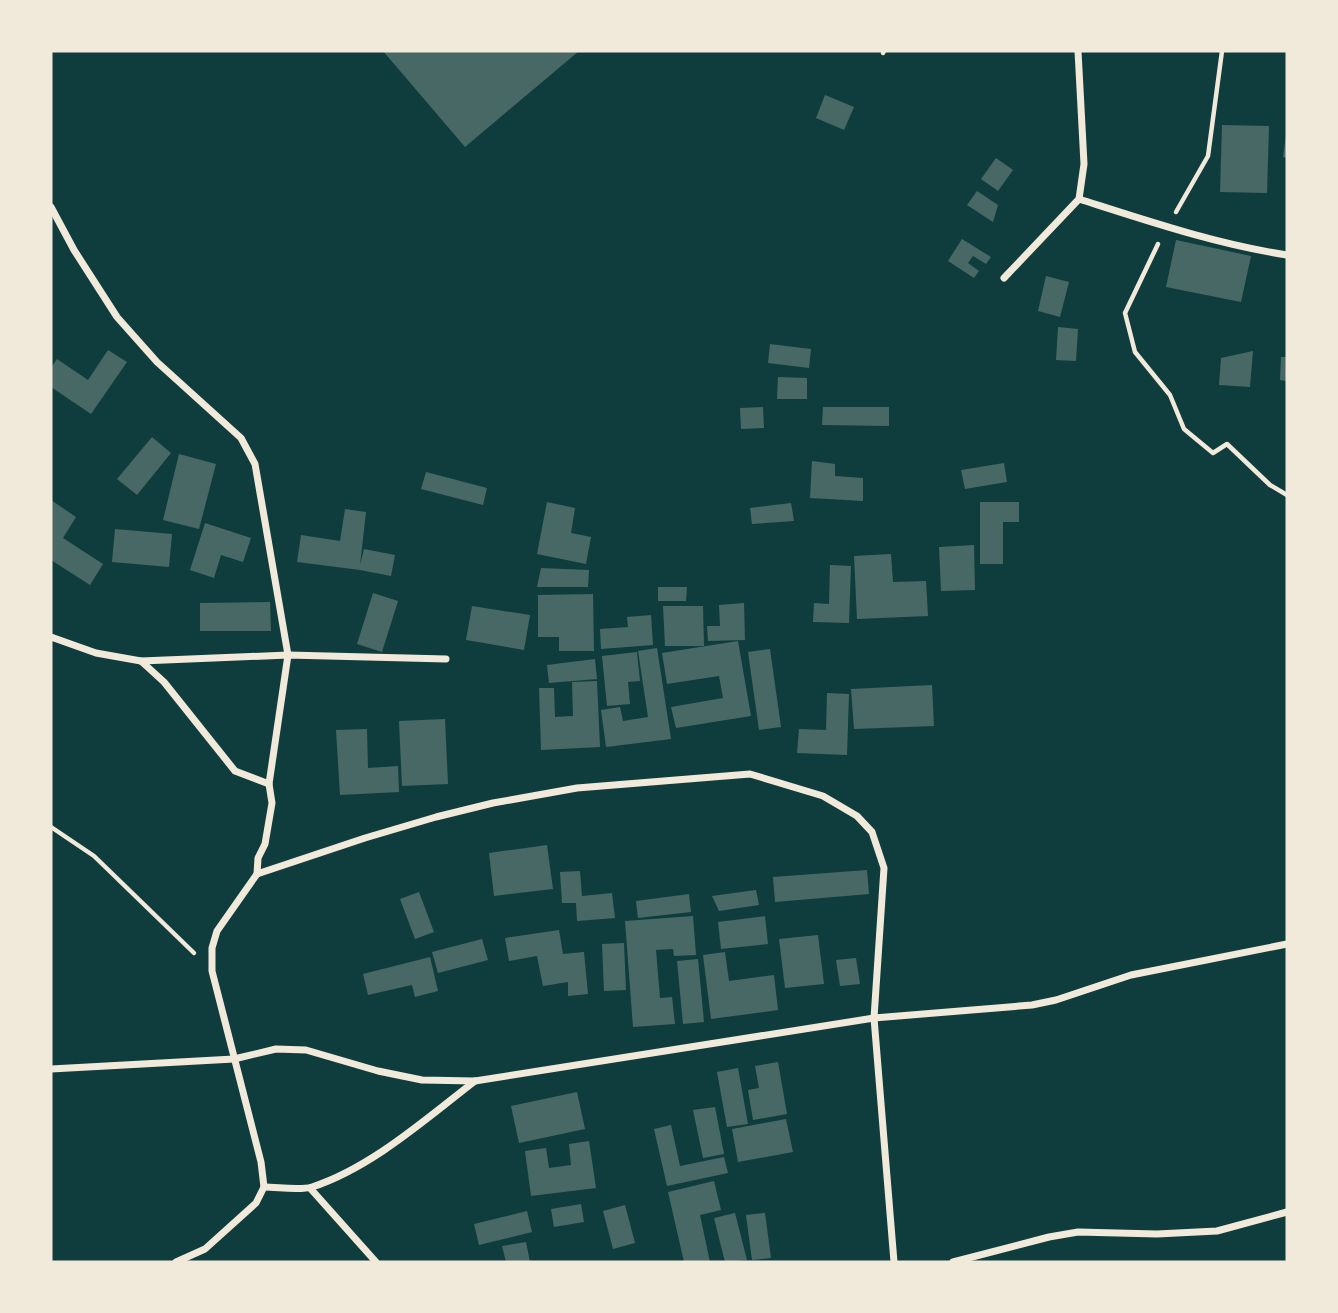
<svg xmlns="http://www.w3.org/2000/svg" width="1338" height="1313" font-family="Poppins,sans-serif">
  <rect width="100%" height="100%" fill="#0f3d3e"/>
  <g fill="#486865">
    <polygon points="383,51 579,51 465,147"/>
    <polygon points="825,95 854,107 844,130 816,118"/>
    <polygon points="1222,125 1269,126 1267,193 1220,192"/>
    <polygon points="1286,135 1287,135 1287,158 1283,157"/>
    <polygon points="996,158 1013,170 998,191 981,179"/>
    <polygon points="977,191 998,205 993,222 967,205"/>
    <polygon points="962,239 991,257 986,264 973,256 968,263 979,271 974,278 948,261"/>
    <polygon points="1176,240 1251,256 1241,302 1166,287"/>
    <polygon points="1046,276 1069,282 1060,317 1038,311"/>
    <polygon points="1058,327 1078,329 1076,361 1056,360"/>
    <polygon points="770,344 811,349 809,368 768,363"/>
    <polygon points="108,350 127,362 91,414 51,387 51,368 57,359 88,380"/>
    <polygon points="1253,351 1250,387 1219,385 1221,358"/>
    <polygon points="1281,357 1287,357 1287,381 1280,380"/>
    <polygon points="778,377 807,378 807,399 777,399"/>
    <polygon points="763,407 764,428 741,429 740,408"/>
    <polygon points="823,407 889,407 889,426 822,425"/>
    <polygon points="152,437 171,453 137,495 117,479"/>
    <polygon points="179,454 216,464 199,529 163,520"/>
    <polygon points="812,461 835,464 835,476 863,478 863,501 810,498"/>
    <polygon points="1004,463 1007,482 965,489 961,470"/>
    <polygon points="426,472 487,488 483,505 421,489"/>
    <polygon points="51,500 76,517 63,538 103,564 90,585 51,560"/>
    <polygon points="547,502 575,508 571,533 591,537 586,564 537,554"/>
    <polygon points="980,502 1019,502 1019,522 1003,522 1003,564 980,564"/>
    <polygon points="791,503 794,521 752,524 750,508"/>
    <polygon points="345,509 366,512 360,565 364,549 395,555 391,576 360,570 297,562 301,535 340,541"/>
    <polygon points="205,523 251,538 243,562 221,555 214,578 190,570"/>
    <polygon points="115,529 172,534 169,567 112,562"/>
    <polygon points="974,545 975,590 941,591 939,547"/>
    <polygon points="891,554 893,582 926,581 928,616 857,619 854,556"/>
    <polygon points="830,565 851,566 849,623 813,622 814,603 829,604"/>
    <polygon points="541,568 589,570 588,587 537,587"/>
    <polygon points="658,587 687,587 686,601 658,601"/>
    <polygon points="373,593 398,601 382,652 357,644"/>
    <polygon points="593,594 594,651 559,651 559,637 538,637 538,595"/>
    <polygon points="270,602 271,631 200,631 200,603"/>
    <polygon points="744,603 745,640 708,641 707,626 720,626 719,605"/>
    <polygon points="472,606 530,615 524,650 466,640"/>
    <polygon points="663,606 703,606 704,646 665,646"/>
    <polygon points="651,615 653,645 601,649 600,629 628,627 627,617"/>
    <polygon points="738,641 751,716 676,728 671,707 723,698 719,676 667,684 662,653"/>
    <polygon points="657,648 671,739 606,747 601,710 620,707 623,721 648,717 638,651"/>
    <polygon points="770,649 781,727 759,730 748,652"/>
    <polygon points="637,652 640,681 628,682 630,704 607,706 602,656"/>
    <polygon points="595,659 597,679 549,683 547,665"/>
    <polygon points="597,681 600,747 541,750 539,688 554,688 555,717 573,716 572,682"/>
    <polygon points="932,685 934,726 854,729 851,689"/>
    <polygon points="827,693 849,694 847,755 797,753 799,729 826,730"/>
    <polygon points="445,719 448,784 402,786 399,721"/>
    <polygon points="367,729 368,768 398,766 399,792 340,795 336,730"/>
    <polygon points="547,845 553,889 494,896 489,853"/>
    <polygon points="867,870 869,894 775,902 773,877"/>
    <polygon points="580,871 582,896 612,893 615,918 577,921 576,903 562,903 560,872"/>
    <polygon points="756,890 759,905 719,911 712,896"/>
    <polygon points="419,892 434,932 415,939 400,899"/>
    <polygon points="689,894 691,912 638,918 636,901"/>
    <polygon points="693,916 696,955 674,956 673,949 656,950 660,998 672,997 675,1024 633,1027 625,921"/>
    <polygon points="765,916 768,944 721,949 718,922"/>
    <polygon points="559,930 563,954 584,952 588,994 568,996 568,982 543,986 537,956 509,961 505,938"/>
    <polygon points="818,935 824,984 785,988 779,939"/>
    <polygon points="482,939 488,960 438,973 432,952"/>
    <polygon points="624,943 626,990 604,991 602,944"/>
    <polygon points="725,952 729,981 774,975 778,1010 711,1019 703,955"/>
    <polygon points="430,957 438,991 415,997 412,985 368,995 363,974"/>
    <polygon points="856,958 860,984 840,986 836,960"/>
    <polygon points="698,959 704,1022 683,1024 677,961"/>
    <polygon points="778,1062 787,1114 753,1120 748,1090 759,1088 755,1066"/>
    <polygon points="738,1068 748,1124 727,1127 717,1072"/>
    <polygon points="577,1092 585,1129 519,1143 511,1106"/>
    <polygon points="715,1107 724,1154 703,1158 693,1110"/>
    <polygon points="786,1119 793,1152 738,1162 732,1129"/>
    <polygon points="671,1125 680,1166 724,1157 728,1173 667,1186 654,1129"/>
    <polygon points="589,1141 596,1188 531,1196 525,1151 546,1148 549,1168 571,1165 569,1144"/>
    <polygon points="714,1181 721,1210 700,1215 710,1262 684,1262 668,1192"/>
    <polygon points="581,1204 584,1222 554,1227 551,1209"/>
    <polygon points="625,1205 635,1243 613,1249 603,1211"/>
    <polygon points="527,1211 532,1232 479,1245 474,1224"/>
    <polygon points="735,1213 747,1260 725,1262 714,1218"/>
    <polygon points="765,1213 771,1258 752,1260 746,1215"/>
    <polygon points="526,1242 530,1262 506,1262 502,1246"/>
  </g>
  <g fill="none" stroke-linecap="round" stroke-linejoin="round">
    <g stroke="#f1e9da" stroke-width="4.5">
      <polyline points="883,53 884,51"/>
      <polyline points="1176,212 1208,156 1222,51"/>
      <polyline points="1158,244 1125,313 1135,352 1170,395 1184,429 1213,453 1227,444 1270,485 1287,495"/>
      <polyline points="51,827 94,856 194,953"/>
    </g>
    <g stroke="#f1e9da" stroke-width="7">
      <path d="M1079 199C1148 221 1216 244 1287 255"/>
      <polyline points="51,207 74,250 117,317 157,362 241,438 255,464 288,655 269,784"/>
      <polyline points="1004,278 1079,199 1084,164 1078,51"/>
      <polyline points="51,637 96,653 141,661 164,682 235,771 269,784 272,803 265,844 258,858 257,874 217,931 212,948 212,971 261,1162 264,1187 256,1203 205,1249 176,1262"/>
      <polyline points="141,661 288,655 446,659"/>
      <polyline points="257,874 365,838 436,817 493,803 577,788 750,774 823,796 857,816 872,832 884,868 874,1018 894,1262"/>
      <polyline points="51,1069 234,1059 276,1049 306,1050 378,1071 422,1080 475,1081 874,1018 1032,1005 1056,1000 1131,975 1287,944"/>
      <path d="M264 1187C278 1187 299 1191 312 1187 371 1168 427 1118 475 1081"/>
      <polyline points="310,1188 376,1262"/>
      <polyline points="953,1262 1049,1237 1078,1232 1157,1234 1217,1231 1287,1212"/>
    </g>
  </g>
  <rect width="1338" height="1313" fill="none" stroke="#f1e9da" stroke-width="105"/>
</svg>
